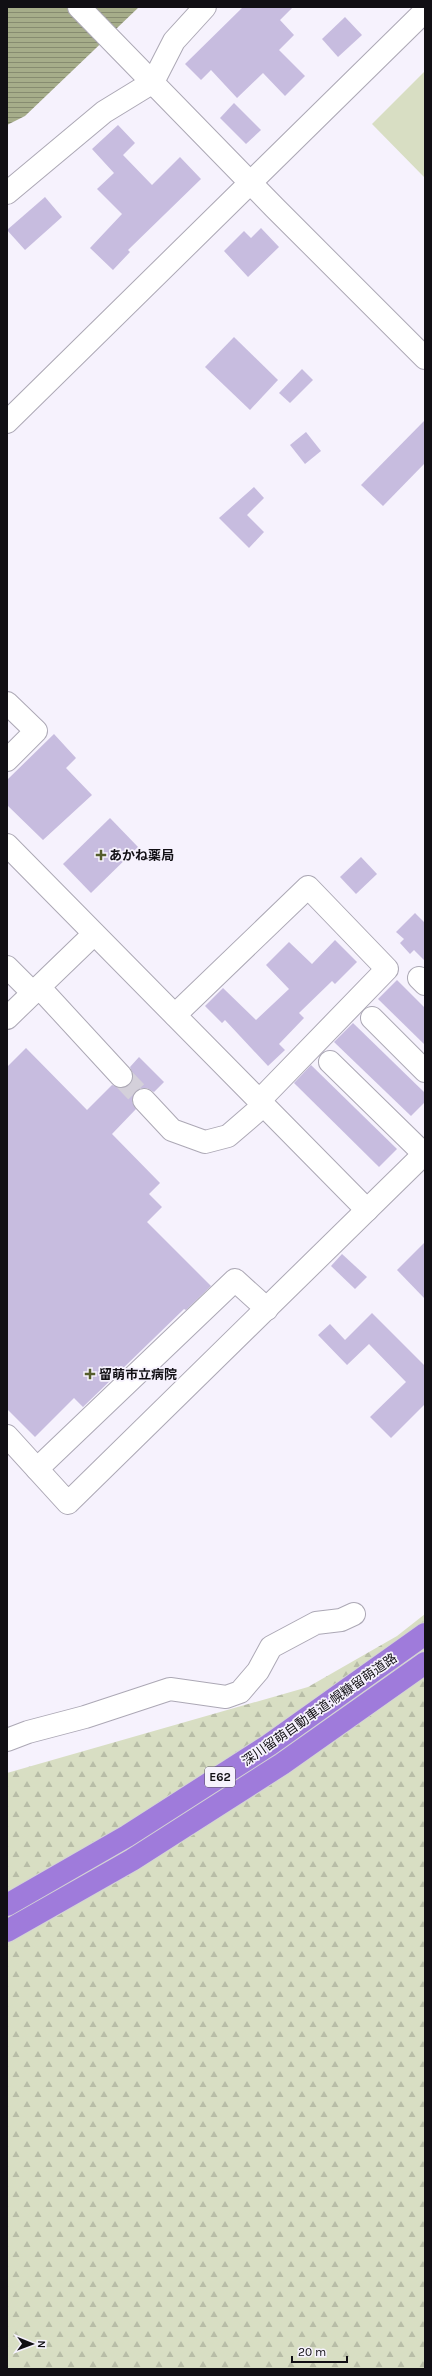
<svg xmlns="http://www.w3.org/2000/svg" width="432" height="2376" font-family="Karla,'Noto Sans JP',sans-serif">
  <defs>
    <pattern id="forest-firs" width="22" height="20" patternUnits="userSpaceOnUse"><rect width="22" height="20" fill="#d8dec3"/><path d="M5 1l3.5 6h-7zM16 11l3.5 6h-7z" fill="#b8bda7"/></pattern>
    <pattern id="water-rules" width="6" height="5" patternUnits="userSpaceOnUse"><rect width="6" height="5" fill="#a6ad8a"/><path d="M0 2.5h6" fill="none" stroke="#868b70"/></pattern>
  </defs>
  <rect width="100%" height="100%" fill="#f6f2fd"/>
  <polygon fill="url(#forest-firs)" points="425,1614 425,2369 7,2369 7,1773 308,1687 397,1636"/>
  <polygon fill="#d8dec3" points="425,71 425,178 372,124"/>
  <polygon fill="url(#water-rules)" points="7,7 139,7 25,116 7,125"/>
  <g fill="#c7bcdf">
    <polygon points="243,7 293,7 280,20 294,35 279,50 305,76 285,96 263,73 237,98 211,70 201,80 185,64"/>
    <polygon points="345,17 362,35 338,57 322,39"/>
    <polygon points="234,103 261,130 246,144 220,118"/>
    <polygon points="118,125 135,143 123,155 152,185 180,157 201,179 128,250 130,252 113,270 90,248 122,214 97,189 114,173 92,149"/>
    <polygon points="45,197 62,217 25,250 7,230"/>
    <polygon points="261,228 279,247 248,277 224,251 244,231 251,238"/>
    <polygon points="234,337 278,380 250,410 205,367"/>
    <polygon points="302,369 313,380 290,403 279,393"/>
    <polygon points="425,420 425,463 383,506 361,485"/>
    <polygon points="306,432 321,451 305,464 290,445"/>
    <polygon points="254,487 264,498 247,515 264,532 249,548 219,518"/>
    <polygon points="54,734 76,758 66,768 92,795 43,840 7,805 7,780"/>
    <polygon points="110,818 138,847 91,893 63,864"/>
    <polygon points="361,857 377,874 356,894 340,877"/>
    <polygon points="415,913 425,923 425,961 414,950 410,954 400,943 404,939 396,932"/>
    <polygon points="335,940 357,962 335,984 332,981 299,1013 304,1018 279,1044 285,1050 268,1066 225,1020 222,1023 205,1006 223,988 256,1020 289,989 266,965 289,942 312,964"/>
    <polygon points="397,980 425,1008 425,1045 378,999"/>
    <polygon points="353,1023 425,1093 425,1102 411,1116 334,1042"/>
    <polygon points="26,1048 87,1110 112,1085 123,1088 130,1085 133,1074 130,1067 139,1057 164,1082 154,1092 147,1088 141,1088 135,1091 132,1102 136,1109 112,1134 160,1183 149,1194 162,1207 147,1222 211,1286 186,1310 184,1309 83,1407 74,1398 35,1437 7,1409 7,1067"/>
    <polygon points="311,1065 397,1149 379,1167 294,1083"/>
    <polygon points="425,1242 425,1299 397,1270"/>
    <polygon points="342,1254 367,1277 355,1289 331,1266"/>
    <polygon points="372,1313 425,1366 425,1404 391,1438 370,1417 406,1382 369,1344 347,1365 318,1335 330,1324 345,1340"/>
  </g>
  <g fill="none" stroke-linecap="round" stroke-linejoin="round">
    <polyline stroke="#d4d0da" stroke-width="22" stroke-dasharray="22 11" stroke-linecap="butt" points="121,1076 144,1100"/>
    <defs>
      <g id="minor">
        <polyline points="79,7 275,208 425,358"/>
        <polyline points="7,193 104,112 153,82 174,41 205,7"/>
        <polyline points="7,422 425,11"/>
        <polyline points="7,703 36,731 7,760"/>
        <polyline points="7,845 367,1210"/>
        <polyline points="7,967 33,993"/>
        <polyline points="419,978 425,984"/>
        <polyline points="39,987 121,1076"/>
        <polyline points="175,1015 308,887 387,969 259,1101"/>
        <polyline points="7,1018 94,934"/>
        <polyline points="372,1018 425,1071"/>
        <polyline points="330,1062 424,1154"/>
        <polyline points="144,1100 172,1130 205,1142 228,1136 264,1105"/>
        <polyline points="7,1436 68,1503 425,1153"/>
        <polyline points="37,1469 235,1280 267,1309"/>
        <polyline points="7,1740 28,1732 85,1717 170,1689 226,1697 240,1692 258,1671 271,1647 316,1623 341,1620 354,1614"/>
      </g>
      <g id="highway">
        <polyline points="7,1905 127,1836 269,1745 425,1634"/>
        <polyline points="7,1931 132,1860 282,1764 425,1663"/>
      </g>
    </defs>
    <use href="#minor" stroke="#aca8b5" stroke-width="24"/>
    <use href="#highway" stroke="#d4d4d5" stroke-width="24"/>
    <use href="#minor" stroke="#fff" stroke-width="22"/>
    <use href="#highway" stroke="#9f7bdb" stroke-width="22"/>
  </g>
  <g fill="#555d2c" stroke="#f6f2fd" stroke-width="1.5">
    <path d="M99 849h4v4h4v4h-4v4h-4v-4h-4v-4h4z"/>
    <path d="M88 1368h4v4h4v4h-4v4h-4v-4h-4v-4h4z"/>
  </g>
  <g text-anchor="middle" stroke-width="3.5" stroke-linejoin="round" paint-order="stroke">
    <rect fill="#f6f2fd" stroke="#56535a" stroke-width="1" x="205" y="1767" width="30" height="20" rx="3"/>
    <g font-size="12" font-weight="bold" fill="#110f14">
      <text x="220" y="1781">E62</text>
    </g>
    <g font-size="13" font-weight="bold" fill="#110f14" stroke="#f6f2fd" text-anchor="start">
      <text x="109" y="860">あかね薬局</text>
      <text x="99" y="1379">留萌市立病院</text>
    </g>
    <g font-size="13" fill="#110f14" stroke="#f6f2fd">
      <text transform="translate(319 1709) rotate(-35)" y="5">深川留萌自動車道;幌糠留萌道路</text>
    </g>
  </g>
  <rect width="432" height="2376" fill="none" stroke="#110f14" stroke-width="16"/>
  <g transform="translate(32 2344) rotate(91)" stroke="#f6f2fd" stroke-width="3" paint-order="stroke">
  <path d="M0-3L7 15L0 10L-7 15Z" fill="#110f14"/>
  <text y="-6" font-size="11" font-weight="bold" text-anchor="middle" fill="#110f14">N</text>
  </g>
  <path d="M292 2356v6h55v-6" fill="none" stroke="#110f14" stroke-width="2"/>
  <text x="298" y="2356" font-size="12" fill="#110f14" stroke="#f6f2fd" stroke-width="3" paint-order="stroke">20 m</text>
</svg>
